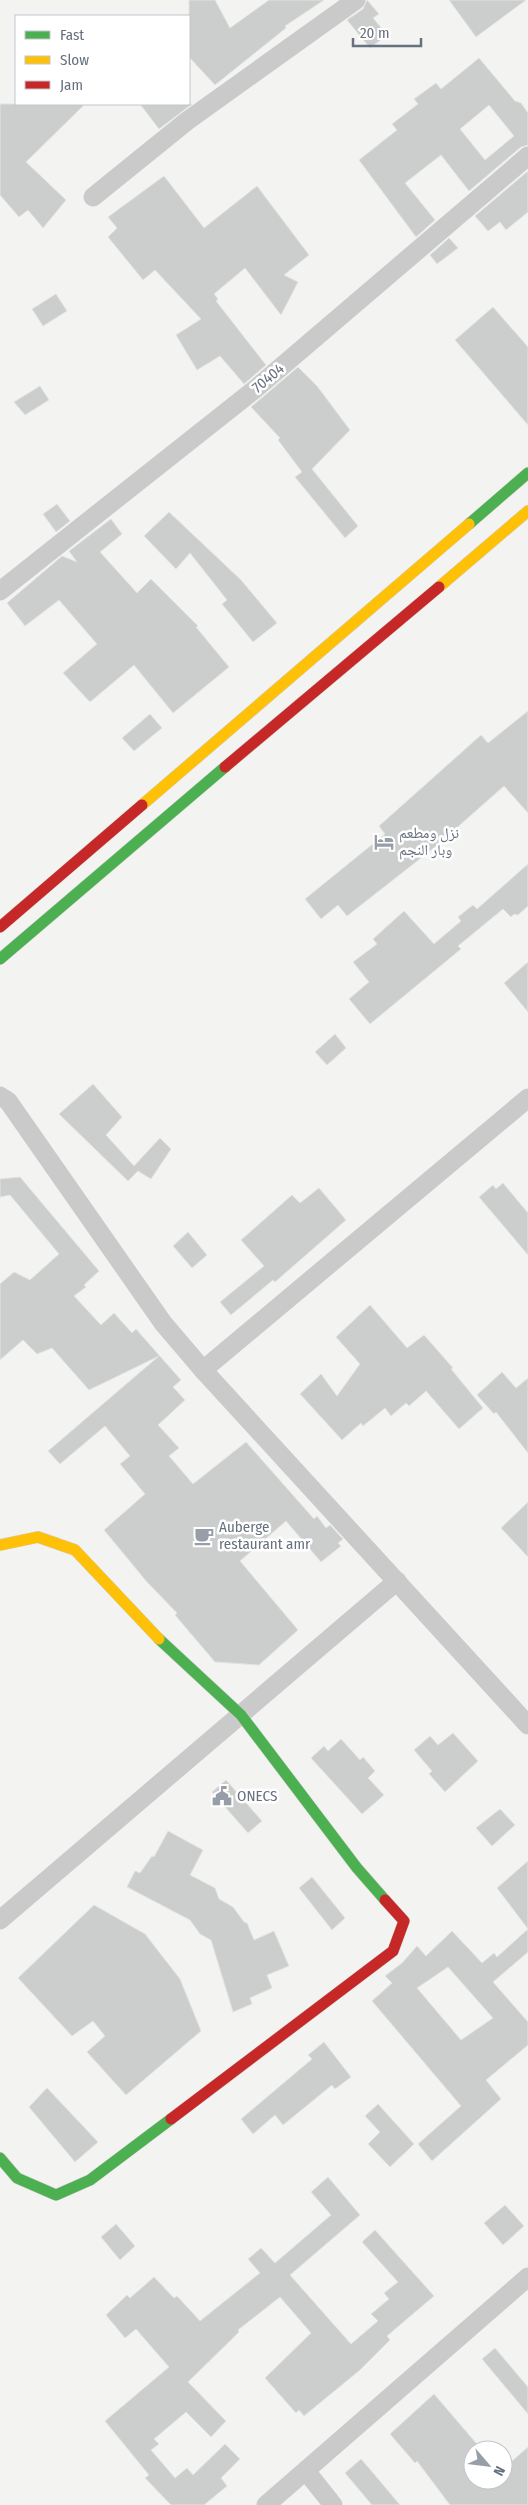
<svg xmlns="http://www.w3.org/2000/svg" width="528" height="2505" font-family="'Fira Sans Condensed','Noto Naskh Arabic',sans-serif">
  <rect width="100%" height="100%" fill="#f3f4f2"/>
  <g fill="#cccece" stroke="#e2e3e2" fill-rule="evenodd">
    <polygon points="189,0 215,0 230,28 269,0 324,0 285,26 286,28 215,85 189,57"/>
    <polygon points="367,0 379,14 373,18 387,35 370,48 347,20 363,9"/>
    <polygon points="449,0 526,0 476,37"/>
    <path d="M479 58 515 101 521 103 528 113V145L521 147 469 191 441 155 405 183 435 220 416 237 359 160 397 130 392 124 418 104 414 99 436 83 441 89ZM489 105 514 136 485 160 460 129Z"/>
    <polygon points="0,104 85,104 26,162 66,200 43,228 28,210 19,217 0,195"/>
    <polygon points="140,104 192,104 159,129"/>
    <polygon points="528,171 528,212 506,230 500,222 488,231 475,216"/>
    <polygon points="164,176 204,228 257,186 309,255 284,275 298,282 281,315 245,268 214,294 218,299 216,301 266,365 244,384 220,356 197,370 176,335 201,319 155,270 143,280 108,237 117,228 108,217"/>
    <polygon points="449,238 458,248 437,264 430,255"/>
    <polygon points="56,294 67,311 43,326 32,309"/>
    <polygon points="493,307 528,347 528,425 455,340"/>
    <polygon points="298,367 317,386 350,430 312,469 358,526 345,538 295,477 302,472 278,440 280,438 251,407"/>
    <polygon points="40,386 49,400 25,415 14,402"/>
    <polygon points="57,504 70,521 56,532 43,514"/>
    <polygon points="169,512 241,580 277,623 253,642 222,604 227,600 190,553 176,569 144,536"/>
    <polygon points="111,519 122,534 100,552 137,593 151,579 198,626 196,627 229,667 173,713 134,665 90,702 63,673 97,644 59,600 25,626 7,603 62,556 77,562 69,551"/>
    <polygon points="528,711 528,813 504,786 435,847 347,916 338,905 321,919 305,899 385,834 379,826 481,735 488,743"/>
    <polygon points="150,714 162,728 134,751 122,738"/>
    <polygon points="528,864 528,906 518,915 514,914 511,917 503,909 458,946 461,949 370,1024 349,999 369,982 353,962 377,944 373,939 404,911 434,944 461,921 458,917 473,905 477,909"/>
    <polygon points="528,962 528,1012 504,983"/>
    <polygon points="335,1034 346,1048 327,1065 315,1052"/>
    <polygon points="93,1084 122,1117 106,1135 134,1166 160,1138 171,1149 151,1179 138,1171 128,1181 59,1114"/>
    <polygon points="20,1177 99,1271 84,1285 86,1287 74,1296 101,1325 114,1313 132,1333 136,1329 181,1380 173,1387 185,1400 158,1425 179,1448 169,1456 193,1484 246,1442 314,1519 317,1516 326,1528 330,1525 343,1539 338,1543 341,1546 321,1562 286,1521 240,1561 298,1630 259,1665 215,1662 175,1615 177,1613 147,1582 104,1530 145,1494 120,1464 130,1456 105,1426 60,1464 48,1451 159,1356 89,1390 52,1348 37,1354 23,1340 0,1360 0,1284 14,1272 30,1280 59,1254 10,1195 0,1197 0,1179"/>
    <polygon points="503,1183 528,1213 528,1255 479,1197 493,1185 496,1189"/>
    <polygon points="319,1188 346,1220 275,1282 273,1280 231,1315 220,1302 264,1266 241,1240 292,1195 300,1203"/>
    <polygon points="188,1232 207,1255 192,1268 173,1246"/>
    <polygon points="370,1305 407,1348 424,1335 453,1368 451,1369 483,1408 459,1429 426,1391 409,1406 406,1403 391,1416 385,1408 363,1426 361,1423 342,1440 300,1394 321,1374 337,1396 360,1364 336,1337"/>
    <polygon points="502,1372 516,1388 528,1378 528,1453 496,1412 494,1414 477,1395"/>
    <polygon points="528,1502 528,1557 501,1528"/>
    <polygon points="453,1733 478,1761 445,1792 429,1774 432,1771 414,1750 430,1736 438,1745"/>
    <polygon points="341,1739 360,1760 363,1757 375,1771 368,1778 384,1795 362,1814 311,1758 324,1746 328,1751"/>
    <polygon points="226,1780 262,1821 248,1833 212,1792"/>
    <polygon points="500,1809 515,1825 492,1846 476,1828"/>
    <polygon points="168,1831 203,1850 190,1875 215,1888 219,1899 233,1907 244,1922 247,1923 254,1940 274,1931 289,1966 267,1975 272,1988 250,1998 252,2004 233,2012 211,1940 200,1934 190,1920 127,1887 135,1871 140,1873 152,1856 154,1857"/>
    <polygon points="528,1861 528,1929 497,1888"/>
    <polygon points="312,1877 345,1918 332,1930 299,1888"/>
    <polygon points="94,1905 145,1934 180,1979 201,2031 126,2095 87,2052 105,2036 93,2021 72,2036 18,1978"/>
    <path d="M528 1929V1952L493 1982 528 2022V2045L486 2080 501 2099 432 2161 418 2144 461 2106 372 2001 392 1983 385 1976 402 1963 417 1946 426 1956 452 1931 482 1963 494 1953 497 1957ZM448 1967 493 2018 461 2040 417 1988Z"/>
    <polygon points="324,2042 351,2077 335,2089 332,2085 283,2125 275,2115 253,2134 241,2119 312,2059 308,2055"/>
    <polygon points="47,2088 98,2142 75,2162 29,2107"/>
    <polygon points="378,2104 414,2144 390,2167 368,2144 380,2132 365,2116"/>
    <polygon points="328,2177 360,2215 290,2275 351,2344 378,2321 371,2314 389,2299 384,2293 398,2282 362,2242 375,2230 434,2296 387,2336 390,2340 360,2370 304,2416 299,2410 296,2413 265,2378 311,2333 280,2297 238,2330 239,2332 188,2382 226,2421 211,2437 186,2412 154,2439 159,2444 151,2450 175,2478 187,2468 193,2475 225,2444 240,2459 221,2478 227,2486 204,2505 171,2505 145,2478 149,2475 105,2421 169,2367 136,2329 125,2338 106,2315 127,2295 130,2298 154,2277 174,2298 177,2296 200,2321 260,2273 248,2259 261,2248 275,2263 331,2215 311,2192"/>
    <polygon points="505,2205 524,2226 503,2245 484,2223"/>
    <polygon points="116,2224 135,2246 120,2260 101,2237"/>
    <polygon points="495,2348 528,2387 528,2414 482,2359"/>
    <polygon points="434,2394 482,2450 473,2450 473,2480 503,2480 503,2469 528,2447 528,2505 450,2505 417,2461 415,2463 390,2434"/>
    <polygon points="361,2459 374,2474 400,2505 372,2505 345,2473"/>
  </g>
  <g fill="none" stroke-linecap="round" stroke-linejoin="round">
    <defs>
      <g id="fast">
        <polyline points="469,524 528,473"/>
        <polyline points="0,959 225,767"/>
        <polyline points="159,1639 241,1715 357,1868 385,1900"/>
        <polyline points="0,2158 17,2178 56,2195 90,2180 171,2119"/>
      </g>
      <g id="slow">
        <polyline points="439,587 528,511"/>
        <polyline points="142,805 469,524"/>
        <polyline points="0,1545 38,1537 75,1550 159,1639"/>
      </g>
      <g id="jam">
        <polyline points="225,767 439,587"/>
        <polyline points="0,927 142,805"/>
        <polyline points="171,2119 393,1951 404,1921 385,1900"/>
      </g>
    </defs>
    <use href="#fast" stroke="#cfd0d0" stroke-width="12"/>
    <use href="#slow" stroke="#cfd0d0" stroke-width="12"/>
    <use href="#jam" stroke="#cfd0d0" stroke-width="12"/>
    <g stroke="#cacacb" stroke-width="19">
      <polyline points="93,197 187,121 356,0"/>
      <polyline points="0,591 254,390 528,156"/>
      <polyline points="0,1096 8,1101 163,1323 203,1370 528,1725"/>
      <polyline points="203,1370 528,1098"/>
      <polyline points="0,1920 397,1581"/>
      <polyline points="306,2471 333,2505"/>
      <polyline points="266,2505 528,2277"/>
    </g>
    <use href="#fast" stroke="#4caf50" stroke-width="11"/>
    <use href="#slow" stroke="#ffc107" stroke-width="11"/>
    <use href="#jam" stroke="#c62828" stroke-width="11"/>
  </g>
  <defs>
    <symbol id="hotel-bare" viewBox="-9 -9 18 18"><path d="M-6-4.5h1.5V1H6V5H4.5V3h-9V5H-6ZM-4 0a1.8 1.8 0 1 1 3.6 0ZM.5 0V-2.5h3Q6-2.5 6 0Z" fill="#989ea7" stroke="#fff" stroke-width="2.5" paint-order="stroke"/></symbol>
    <symbol id="cafe-bare" viewBox="-9 -9 18 18"><path d="M-5.5-4.5H6V0H3Q3 3.5 0 3.5H-2.5Q-5.5 3.5-5.5 0ZM3-3.2v2h1.7v-2ZM-6 4.5H4V6H-6Z" fill="#989ea7" stroke="#fff" stroke-width="2.5" paint-order="stroke"/></symbol>
    <symbol id="civic-bare" viewBox="-9 -9 18 18"><path d="M-.6-6.5H3V-4.5H.6V-3L4-1V1h2V6H-6V1h2V-1L-.6-3ZM-1.2 2.5V6h2.4V2.5Z" fill="#989ea7" stroke="#fff" stroke-width="2.5" paint-order="stroke"/></symbol>
  </defs>
  <g fill-rule="evenodd">
    <use href="#hotel-bare" x="370" y="828" width="28" height="28"/>
    <use href="#cafe-bare" x="190" y="1522" width="28" height="28"/>
    <use href="#civic-bare" x="208" y="1782" width="28" height="28"/>
  </g>
  <g text-anchor="middle" stroke-width="5" stroke-linejoin="round" paint-order="stroke">
    <g font-size="15" fill="#67707f" stroke="#fff">
      <text transform="translate(268 378) rotate(-40)" y="5">70404</text>
    </g>
    <g font-size="15" fill="#67707f" stroke="#fff" text-anchor="start">
      <text x="399" y="838">نزل ومطعم<tspan x="399" dy="17">وبار النجم</tspan></text>
      <text x="219" y="1532">Auberge<tspan x="219" dy="17">restaurant amr</tspan></text>
      <text x="237" y="1801">ONECS</text>
    </g>
  </g>
  <rect x="15" y="15" width="175" height="90" fill="#ffffff" stroke="#c2c6cc"/>
  <rect x="25" y="31" width="25" height="8" fill="#4caf50" stroke="#c2c6cc"/>
  <text x="60" y="40" font-size="15" fill="#67707f">Fast</text>
  <rect x="25" y="56" width="25" height="8" fill="#ffc107" stroke="#c2c6cc"/>
  <text x="60" y="65" font-size="15" fill="#67707f">Slow</text>
  <rect x="25" y="81" width="25" height="8" fill="#c62828" stroke="#c2c6cc"/>
  <text x="60" y="90" font-size="15" fill="#67707f">Jam</text>
  <g transform="translate(488 2465) rotate(118)"><circle r="24" fill="#ffffff" stroke="#c2c6cc"/>
  <path d="M0-4L9 19L0 12L-9 19Z" fill="#989ea7"/>
  <text y="-8" font-size="14" font-weight="bold" text-anchor="middle" fill="#67707f">N</text>
  </g>
  <path d="M353 38v8h68v-8" fill="none" stroke="#67707f" stroke-width="2.5"/>
  <text x="360" y="38" font-size="15" fill="#67707f" stroke="#ffffff" stroke-width="4" paint-order="stroke">20 m</text>
</svg>
